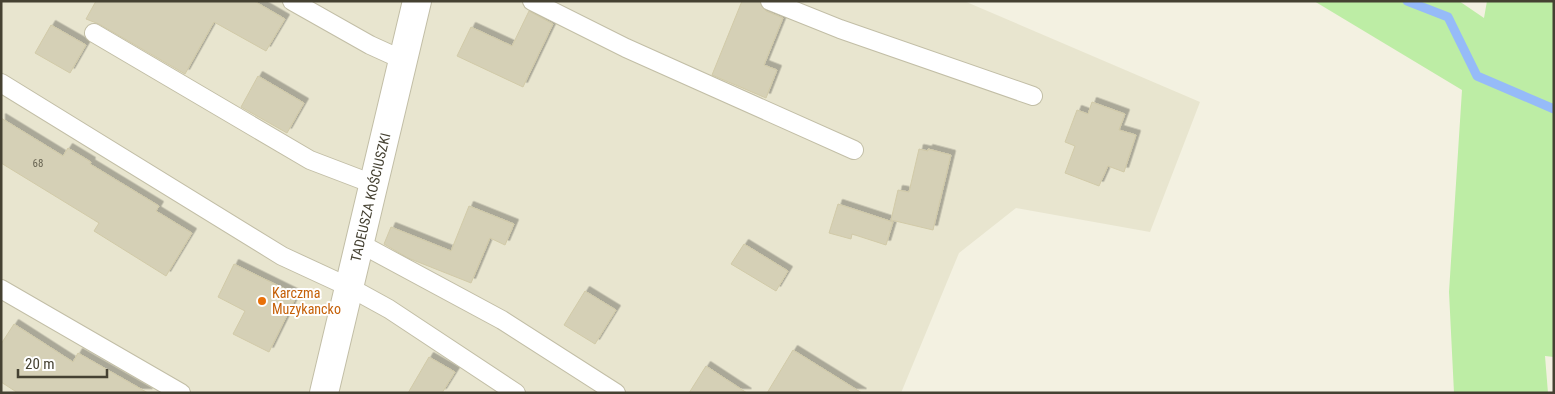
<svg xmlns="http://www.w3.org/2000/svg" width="1555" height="394" font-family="'Roboto Condensed',sans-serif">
  <defs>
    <filter id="shadow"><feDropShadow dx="4.5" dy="-4.5" stdDeviation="0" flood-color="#0004"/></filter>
  </defs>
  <rect width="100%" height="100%" fill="#f3f1e1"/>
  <polygon fill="#e8e5cf" points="1,1 964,1 1200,102 1150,232 1016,208 959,253 901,393 1,393"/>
  <polygon fill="#bdeda5" points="1314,1 1459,1 1484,18 1487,1 1554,1 1554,357 1545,356 1548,393 1454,393 1449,292 1462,90"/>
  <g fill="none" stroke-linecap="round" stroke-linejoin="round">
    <polyline stroke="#96bbf8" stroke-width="9" points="1407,1 1448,17 1477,76 1554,109"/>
  </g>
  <g fill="#d5d0b6" stroke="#d1caa8" filter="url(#shadow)">
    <polygon points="96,1 254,1 285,19 266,51 214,22 185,74 99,24 86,19"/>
    <polygon points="742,1 760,1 766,11 783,18 764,65 777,70 766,98 712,75"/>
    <polygon points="529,11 553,24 523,87 457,56 471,27 512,46"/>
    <polygon points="51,25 86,45 70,73 35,53"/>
    <polygon points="258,76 304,103 287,133 241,107"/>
    <polygon points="1092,102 1125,114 1119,130 1136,135 1124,172 1108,166 1099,186 1065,173 1075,146 1065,142 1077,110 1088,114"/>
    <polygon points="1,118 63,156 68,148 91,162 90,164 159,206 156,211 192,233 166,276 94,231 99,223 1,163"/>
    <polygon points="919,149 928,151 928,149 951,155 933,230 891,220 898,190 909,192"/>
    <polygon points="838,204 893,222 886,245 852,234 851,239 829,233"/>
    <polygon points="469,206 514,224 505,245 490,238 471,283 408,258 384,244 391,227 451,251"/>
    <polygon points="744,244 788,271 776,291 731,264"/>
    <polygon points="234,264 297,295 269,352 233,334 245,311 218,297"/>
    <polygon points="585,291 616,310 595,344 564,325"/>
    <polygon points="14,324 73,362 78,353 148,393 18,393 1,382 1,344"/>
    <polygon points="793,350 862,393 767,393"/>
    <polygon points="429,357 455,372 442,393 408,393"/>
    <polygon points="706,366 747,393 689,393"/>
  </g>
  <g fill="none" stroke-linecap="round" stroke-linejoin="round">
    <defs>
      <g id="lane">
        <polyline points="292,1 370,45 403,60"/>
        <polyline points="532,1 626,48 854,150"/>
        <polyline points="770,1 840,29 1033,96"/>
        <polyline points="94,33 310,160 373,184"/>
        <polyline points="1,83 282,256 349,287 389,309 516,393"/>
        <polyline points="359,243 502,320 616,393"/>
        <polyline points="1,289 181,393"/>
      </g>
      <g id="street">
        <path id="s1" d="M324 393 417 1"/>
      </g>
    </defs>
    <use href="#lane" stroke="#c2bea6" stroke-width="20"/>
    <use href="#street" stroke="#c2bea6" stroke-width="30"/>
    <use href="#lane" stroke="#fff" stroke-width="18"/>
    <use href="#street" stroke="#fff" stroke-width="28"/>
  </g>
  <circle fill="#e8710a" stroke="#fff" stroke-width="2" cx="262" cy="301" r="5"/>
  <g text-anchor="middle" stroke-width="4" stroke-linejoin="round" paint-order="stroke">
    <g font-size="11" fill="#696553">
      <text x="38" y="167">68</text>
    </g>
    <g font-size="14" fill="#454132" stroke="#fff">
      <text dy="5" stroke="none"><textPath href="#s1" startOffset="201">TADEUSZA KOŚCIUSZKI</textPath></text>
    </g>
    <g font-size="14" fill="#c56008" stroke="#fff" text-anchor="start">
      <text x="272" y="298">Karczma<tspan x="272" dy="16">Muzykancko</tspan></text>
    </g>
  </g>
  <rect width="1555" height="394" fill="none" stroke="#454132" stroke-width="5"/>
  <path d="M18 369v8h89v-8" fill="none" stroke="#454132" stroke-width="2.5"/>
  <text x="25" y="369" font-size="15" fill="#454132" stroke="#ffffff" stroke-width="4" paint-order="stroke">20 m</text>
</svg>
